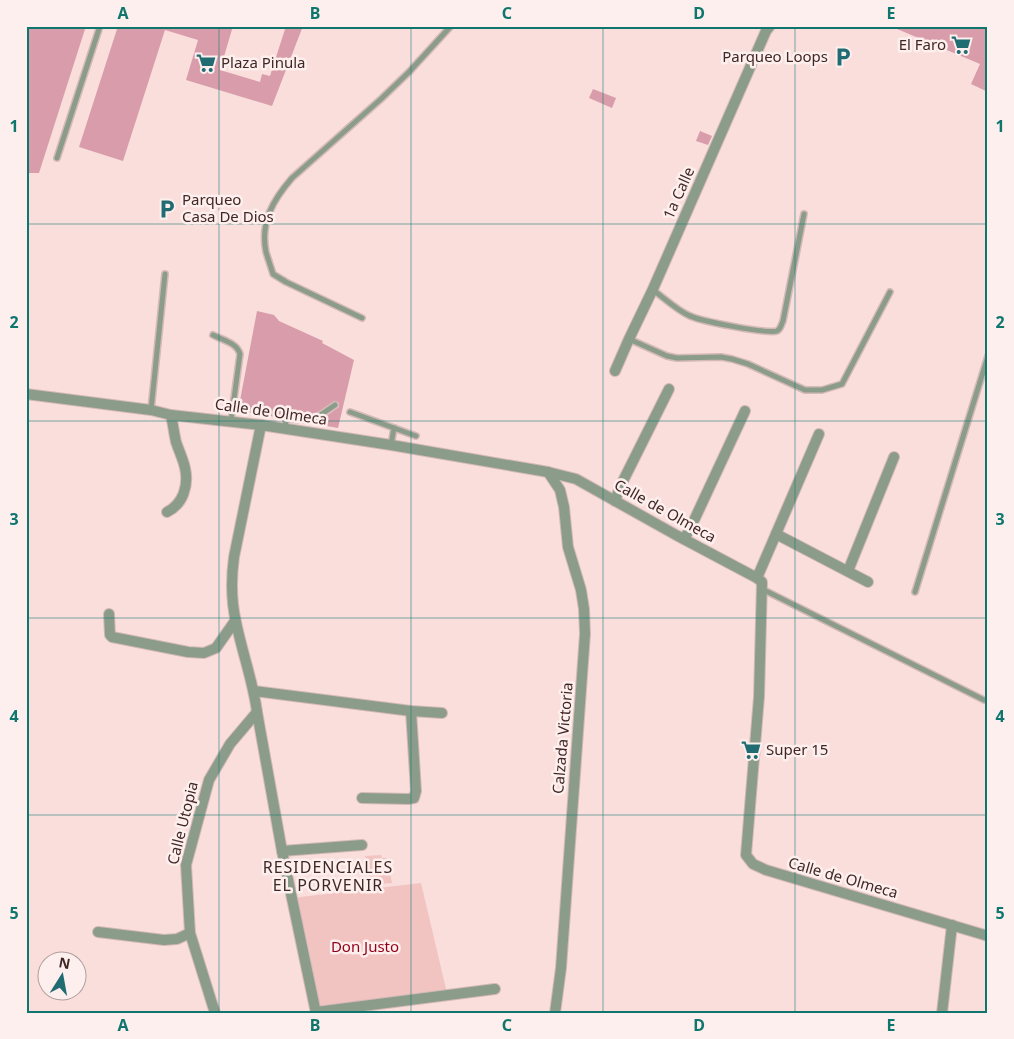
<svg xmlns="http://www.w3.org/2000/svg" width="1014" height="1039" font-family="'Noto Sans',sans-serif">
  <rect width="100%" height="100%" fill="#f9dedc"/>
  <g fill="#f1c4c1">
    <polygon points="381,855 382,858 387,858 392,883 371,885 365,856"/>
    <polygon points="421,883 447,993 316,1012 292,898"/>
  </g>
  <g fill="#d99cab">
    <polygon points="29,26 86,26 39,173 26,173 26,36"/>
    <polygon points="118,26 233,26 220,70 260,82 262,74 270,76 286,26 303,26 272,106 186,80 198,40 165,30 123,161 79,147"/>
    <polygon points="890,26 988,26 988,92 971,84 980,64"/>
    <polygon points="593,89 616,98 612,108 589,98"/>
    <polygon points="700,131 712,136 708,145 696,141"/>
    <polygon points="257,311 274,315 279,321 323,341 322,343 354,360 338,428 315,424 339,407 339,403 335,401 312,416 287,415 284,416 283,418 238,411"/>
  </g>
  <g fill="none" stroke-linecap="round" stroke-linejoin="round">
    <defs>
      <g id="lane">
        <polyline points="57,158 100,26"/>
        <path d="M653 290C664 298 677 310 688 315 698 321 768 334 777 331 781 329 781 325 783 321L804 214"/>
        <path d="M362 318 286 282 273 274C271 267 268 259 266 252 260 222 273 200 292 178L381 99 409 72 451 26"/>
        <path d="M213 335C223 340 237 343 240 354L231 421"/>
        <polyline points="629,339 667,356 677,358 721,357 732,359 748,364 805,390 822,390 842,384 890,292"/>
        <polyline points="151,410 165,274"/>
        <polyline points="350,412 416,436"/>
        <polyline points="284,428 287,419 313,420 335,405"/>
        <polyline points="391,445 394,428"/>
        <polyline points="762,589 984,700 988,700"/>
        <polyline points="915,592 988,356"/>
      </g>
      <g id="street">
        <polyline points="615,371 629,339 653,289 766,31 770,26"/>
        <polyline points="26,394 151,410 171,415 261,425 391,445 548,472 576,479 676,535 757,578 762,582 759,697 746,855 753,864 766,870 988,936"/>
        <path d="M261 425 234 557C231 579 231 600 236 622 242 652 253 681 257 712L282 851 316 1013"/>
        <polyline points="548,472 560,490 564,507 568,547 581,590 584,609 585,634 561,968 555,1013"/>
        <polyline points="615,501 620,487 669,389"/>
        <path d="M167 512C183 504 189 486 185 468 183 459 179 451 176 442 174 433 173 424 171 415"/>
        <polyline points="776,534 868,582"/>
        <polyline points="684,539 690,529 745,411"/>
        <polyline points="848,571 894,457"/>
        <polyline points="757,578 819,434"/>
        <polyline points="109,614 110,635 112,637 188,652 204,653 216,648 235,621"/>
        <polyline points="254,691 411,711 442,713"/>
        <polyline points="362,798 408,799 414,798 416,791 411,711"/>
        <polyline points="282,851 362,845"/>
        <polyline points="98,932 164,940 177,939 190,933"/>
        <polyline points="316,1012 495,989"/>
        <polyline points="215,1013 190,933 186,865 209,780 230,744 257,712"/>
        <polyline points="942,1013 952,925"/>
      </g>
    </defs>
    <use href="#lane" stroke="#d4b9b8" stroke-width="8"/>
    <use href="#street" stroke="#d4b9b8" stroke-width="12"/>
    <use href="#lane" stroke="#8b9d8a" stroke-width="5"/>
    <use href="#street" stroke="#8b9d8a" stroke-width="10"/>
  </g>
  <path fill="none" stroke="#0f766e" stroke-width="1" stroke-opacity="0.55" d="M219 26V1013M411 26V1013M603 26V1013M795 26V1013M26 224H988M26 421H988M26 618H988M26 815H988"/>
  <defs>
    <symbol id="supermarket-bare" viewBox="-9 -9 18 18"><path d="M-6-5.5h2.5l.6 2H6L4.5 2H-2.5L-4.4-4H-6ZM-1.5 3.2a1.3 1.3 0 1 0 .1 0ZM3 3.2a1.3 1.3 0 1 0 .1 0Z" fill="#206c72" stroke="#fdefed" stroke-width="2.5" paint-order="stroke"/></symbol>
    <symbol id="parking-bare" viewBox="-9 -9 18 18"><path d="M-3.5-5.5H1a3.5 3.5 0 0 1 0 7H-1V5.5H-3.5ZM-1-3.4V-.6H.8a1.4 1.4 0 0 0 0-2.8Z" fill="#206c72" stroke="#fdefed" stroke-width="2.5" paint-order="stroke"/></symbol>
  </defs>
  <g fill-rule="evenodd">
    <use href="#supermarket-bare" x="947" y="31" width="28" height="28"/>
    <use href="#parking-bare" x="829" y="43" width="28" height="28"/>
    <use href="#supermarket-bare" x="192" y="49" width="28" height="28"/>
    <use href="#parking-bare" x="153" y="195" width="28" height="28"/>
    <use href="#supermarket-bare" x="737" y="736" width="28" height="28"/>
  </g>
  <g text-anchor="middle" stroke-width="5" stroke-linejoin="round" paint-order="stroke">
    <g font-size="15" fill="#402726" stroke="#fdefed" text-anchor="start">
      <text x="946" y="50" text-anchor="end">El Faro</text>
      <text x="828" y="62" text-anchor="end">Parqueo Loops</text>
      <text x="221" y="68">Plaza Pinula</text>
      <text x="182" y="205">Parqueo<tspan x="182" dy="17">Casa De Dios</tspan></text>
      <text x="766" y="755">Super 15</text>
    </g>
    <g font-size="15" fill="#402726" stroke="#fdefed">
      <text transform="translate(679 193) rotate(-66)" y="5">1a Calle</text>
      <text transform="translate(271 412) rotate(8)" y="5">Calle de Olmeca</text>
      <text transform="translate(665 511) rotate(29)" y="5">Calle de Olmeca</text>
      <text transform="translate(563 738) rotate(-85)" y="5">Calzada Victoria</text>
      <text transform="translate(183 823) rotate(-76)" y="5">Calle Utopia</text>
      <text transform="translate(843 878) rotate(16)" y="5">Calle de Olmeca</text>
    </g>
    <g font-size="15" fill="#93001a" stroke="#fdefed">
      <text x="365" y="952">Don Justo</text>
    </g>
    <g font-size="16" letter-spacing="1" fill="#402726" stroke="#fdefed">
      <text x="328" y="873">RESIDENCIALES<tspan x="328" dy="18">EL PORVENIR</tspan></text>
    </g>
  </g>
  <rect width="1014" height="1039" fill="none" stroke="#fdefed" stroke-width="55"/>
  <g transform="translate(62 976) rotate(11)"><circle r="24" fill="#fdefed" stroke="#b19f9d"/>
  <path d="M0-4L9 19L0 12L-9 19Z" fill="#206c72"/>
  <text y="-8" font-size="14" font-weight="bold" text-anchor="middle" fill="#402726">N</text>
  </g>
  <rect x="28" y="28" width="958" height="984" fill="none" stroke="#0f766e" stroke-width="2"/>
  <g font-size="16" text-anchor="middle" font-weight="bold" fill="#0f766e">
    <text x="123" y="19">A</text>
    <text x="315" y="19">B</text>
    <text x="507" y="19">C</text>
    <text x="699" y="19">D</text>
    <text x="891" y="19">E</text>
    <text x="14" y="132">1</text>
    <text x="1000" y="132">1</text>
    <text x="14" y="328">2</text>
    <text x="1000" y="328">2</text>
    <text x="14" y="525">3</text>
    <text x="1000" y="525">3</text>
    <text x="14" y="722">4</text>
    <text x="1000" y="722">4</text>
    <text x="14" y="919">5</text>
    <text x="1000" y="919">5</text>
    <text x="123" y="1031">A</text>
    <text x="315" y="1031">B</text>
    <text x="507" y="1031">C</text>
    <text x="699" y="1031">D</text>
    <text x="891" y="1031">E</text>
  </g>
</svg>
